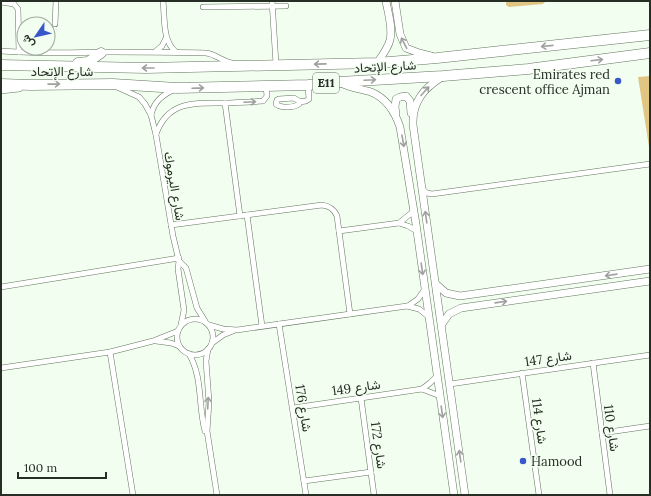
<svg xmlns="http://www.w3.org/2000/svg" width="651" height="496" font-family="Lora,Vazirmatn,serif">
  <rect width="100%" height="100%" fill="#f2feef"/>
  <g fill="#e0c682">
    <polygon points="506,1 546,1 543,4 509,7 506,5"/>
    <polygon points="650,76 650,112 649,112 650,118 650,153 638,77"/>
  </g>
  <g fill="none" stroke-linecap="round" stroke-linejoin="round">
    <defs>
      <g id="street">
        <path d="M163 1C165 17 162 41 176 52"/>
        <polyline points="272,1 276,64"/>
        <polyline points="1,2 14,4 18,9 19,52"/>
        <polyline points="203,7 286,6"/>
        <polyline points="55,24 56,1"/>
        <path d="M1 51C38 54 74 53 111 52 143 52 174 52 206 53 215 54 222 61 232 63"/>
        <polyline points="156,51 162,46 166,38"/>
        <polyline points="117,87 139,97 145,104 151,115 156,135 173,236 179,261 178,269 184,310 181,325"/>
        <path d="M294 98 299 101V104C294 108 280 108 276 104L277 100 279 99Z"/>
        <polyline points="299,102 306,101 309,99 308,85"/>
        <polyline points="225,103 240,216"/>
        <path d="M151 115C154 102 161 96 173 90"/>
        <path d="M156 134C168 101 193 103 223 103 236 103 250 102 263 101L267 96 266 86"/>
        <polyline points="422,189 427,193 432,194 650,164"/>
        <polyline points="247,215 262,326"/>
        <polyline points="399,223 408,226 417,231"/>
        <path d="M171 225 322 205C330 206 334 209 337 216L350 314"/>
        <polyline points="339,231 399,223 414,211"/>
        <polyline points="179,261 186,268 197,308 205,321"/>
        <polyline points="1,287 179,258"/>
        <polyline points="408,306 418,299 425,289"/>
        <circle cx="195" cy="337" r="18"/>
        <polyline points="279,324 306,495"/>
        <polyline points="209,325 223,329 237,330 407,306 419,309 429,317"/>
        <polyline points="156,341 171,343 179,346"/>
        <polyline points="212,343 223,335 233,331"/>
        <polyline points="208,349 206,361 209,402 207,431 217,495"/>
        <polyline points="110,352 133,495"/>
        <path d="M189 354C203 377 198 406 205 431"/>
        <polyline points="593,363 610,495"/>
        <polyline points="1,368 110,352 153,341 178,331"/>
        <polyline points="522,373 539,495"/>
        <polyline points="450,384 650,355"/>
        <polyline points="422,389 430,383 437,376"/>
        <polyline points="361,398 374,495"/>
        <polyline points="293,408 422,389 440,396"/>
        <polyline points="602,433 650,426"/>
        <polyline points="304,481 371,472"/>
      </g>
      <g id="secondary">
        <polyline points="395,1 400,34 406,48 419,53 431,56"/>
        <path d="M377 63C382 56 388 48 390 40 393 28 388 13 386 1"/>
        <path d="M442 77C424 88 412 102 413 125L465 495"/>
        <path d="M341 83C350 88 361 89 371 92 386 98 395 112 400 127L416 224 454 495"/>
        <polyline points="1,90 19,88"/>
        <polyline points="396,114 395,107 396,99 400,97 406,96 410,101 411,113"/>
        <polyline points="436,284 446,293 460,296 650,269"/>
        <polyline points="442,324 449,314 461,308 650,281"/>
      </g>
      <g id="highway">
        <polyline points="78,63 88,62 101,53"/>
        <polyline points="1,65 146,68 377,63 437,58 650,35"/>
        <polyline points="1,84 31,85 113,84 177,88 308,85 339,82 443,76 528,69 650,53"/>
      </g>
    </defs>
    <use href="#street" stroke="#63755f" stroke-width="6"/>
    <use href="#secondary" stroke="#63755f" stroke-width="8"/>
    <use href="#highway" stroke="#63755f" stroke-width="11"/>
    <use href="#street" stroke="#fff" stroke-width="5"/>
    <use href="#secondary" stroke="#fff" stroke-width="7"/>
    <use href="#highway" stroke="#fff" stroke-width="10"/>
  </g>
  <defs><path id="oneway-shaft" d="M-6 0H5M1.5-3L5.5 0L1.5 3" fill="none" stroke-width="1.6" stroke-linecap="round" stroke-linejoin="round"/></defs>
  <g stroke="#9ea19d">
    <use href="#oneway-shaft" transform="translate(404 43) rotate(-117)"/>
    <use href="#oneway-shaft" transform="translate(547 46) rotate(174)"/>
    <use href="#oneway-shaft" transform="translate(597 60) rotate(-7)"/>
    <use href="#oneway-shaft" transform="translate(320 64) rotate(179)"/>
    <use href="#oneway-shaft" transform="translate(148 68) rotate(180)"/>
    <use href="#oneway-shaft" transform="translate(370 80) rotate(-3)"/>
    <use href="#oneway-shaft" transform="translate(54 84) rotate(-1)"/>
    <use href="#oneway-shaft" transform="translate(198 88) rotate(-2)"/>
    <use href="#oneway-shaft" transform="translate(425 91) rotate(-48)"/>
    <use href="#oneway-shaft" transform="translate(250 102) rotate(-3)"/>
    <use href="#oneway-shaft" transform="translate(403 141) rotate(80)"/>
    <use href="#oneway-shaft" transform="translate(426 217) rotate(-98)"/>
    <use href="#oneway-shaft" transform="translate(422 269) rotate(82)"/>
    <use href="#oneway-shaft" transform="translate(611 275) rotate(172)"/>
    <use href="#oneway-shaft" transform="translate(501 302) rotate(-8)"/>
    <use href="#oneway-shaft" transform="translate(208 403) rotate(-87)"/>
    <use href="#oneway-shaft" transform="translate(442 412) rotate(82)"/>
    <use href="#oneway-shaft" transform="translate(460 456) rotate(-98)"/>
  </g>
  <g fill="#3858c9" stroke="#f2feef" stroke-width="1.5">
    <circle cx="618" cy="81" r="4"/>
    <circle cx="523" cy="461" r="4"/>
  </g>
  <g text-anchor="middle" stroke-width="3" stroke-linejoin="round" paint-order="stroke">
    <rect fill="#f2feef" stroke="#646c62" stroke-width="1" x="313" y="73" width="26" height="20" rx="3"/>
    <g font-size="12" font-weight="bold" fill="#272e25">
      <text x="326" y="87">E11</text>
    </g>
    <g font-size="13" fill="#272e25" stroke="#f2feef">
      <text transform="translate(385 66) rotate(-3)" y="5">شارع الإتحاد</text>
      <text x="62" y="76">شارع الإتحاد</text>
      <text transform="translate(175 186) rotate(80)" y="5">شارع اليرموك</text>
      <text transform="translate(548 358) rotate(-8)" y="5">شارع 147</text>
      <text transform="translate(356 387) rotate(-8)" y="5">شارع 149</text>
      <text transform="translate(304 408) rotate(81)" y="5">شارع 176</text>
      <text transform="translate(540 421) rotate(82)" y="5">شارع 114</text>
      <text transform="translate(612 428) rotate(82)" y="5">شارع 110</text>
      <text transform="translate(379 445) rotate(82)" y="5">شارع 172</text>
    </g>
    <g font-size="13" fill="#272e25" stroke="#f2feef" text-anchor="end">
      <text x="610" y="79">Emirates red<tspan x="610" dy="15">crescent office Ajman</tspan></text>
      <text x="531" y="466" text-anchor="start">Hamood</text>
    </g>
  </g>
  <rect width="651" height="496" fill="none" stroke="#272e25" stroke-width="4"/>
  <g transform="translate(36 36) rotate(236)"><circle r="19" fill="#f2feef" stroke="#a1ab9e"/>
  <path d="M0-3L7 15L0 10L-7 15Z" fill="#3858c9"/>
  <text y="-6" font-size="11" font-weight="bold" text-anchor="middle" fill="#272e25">ش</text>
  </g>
  <path d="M18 472v6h88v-6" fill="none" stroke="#272e25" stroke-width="2"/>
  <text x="24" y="472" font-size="12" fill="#272e25" stroke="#f2feef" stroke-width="3" paint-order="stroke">100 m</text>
</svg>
